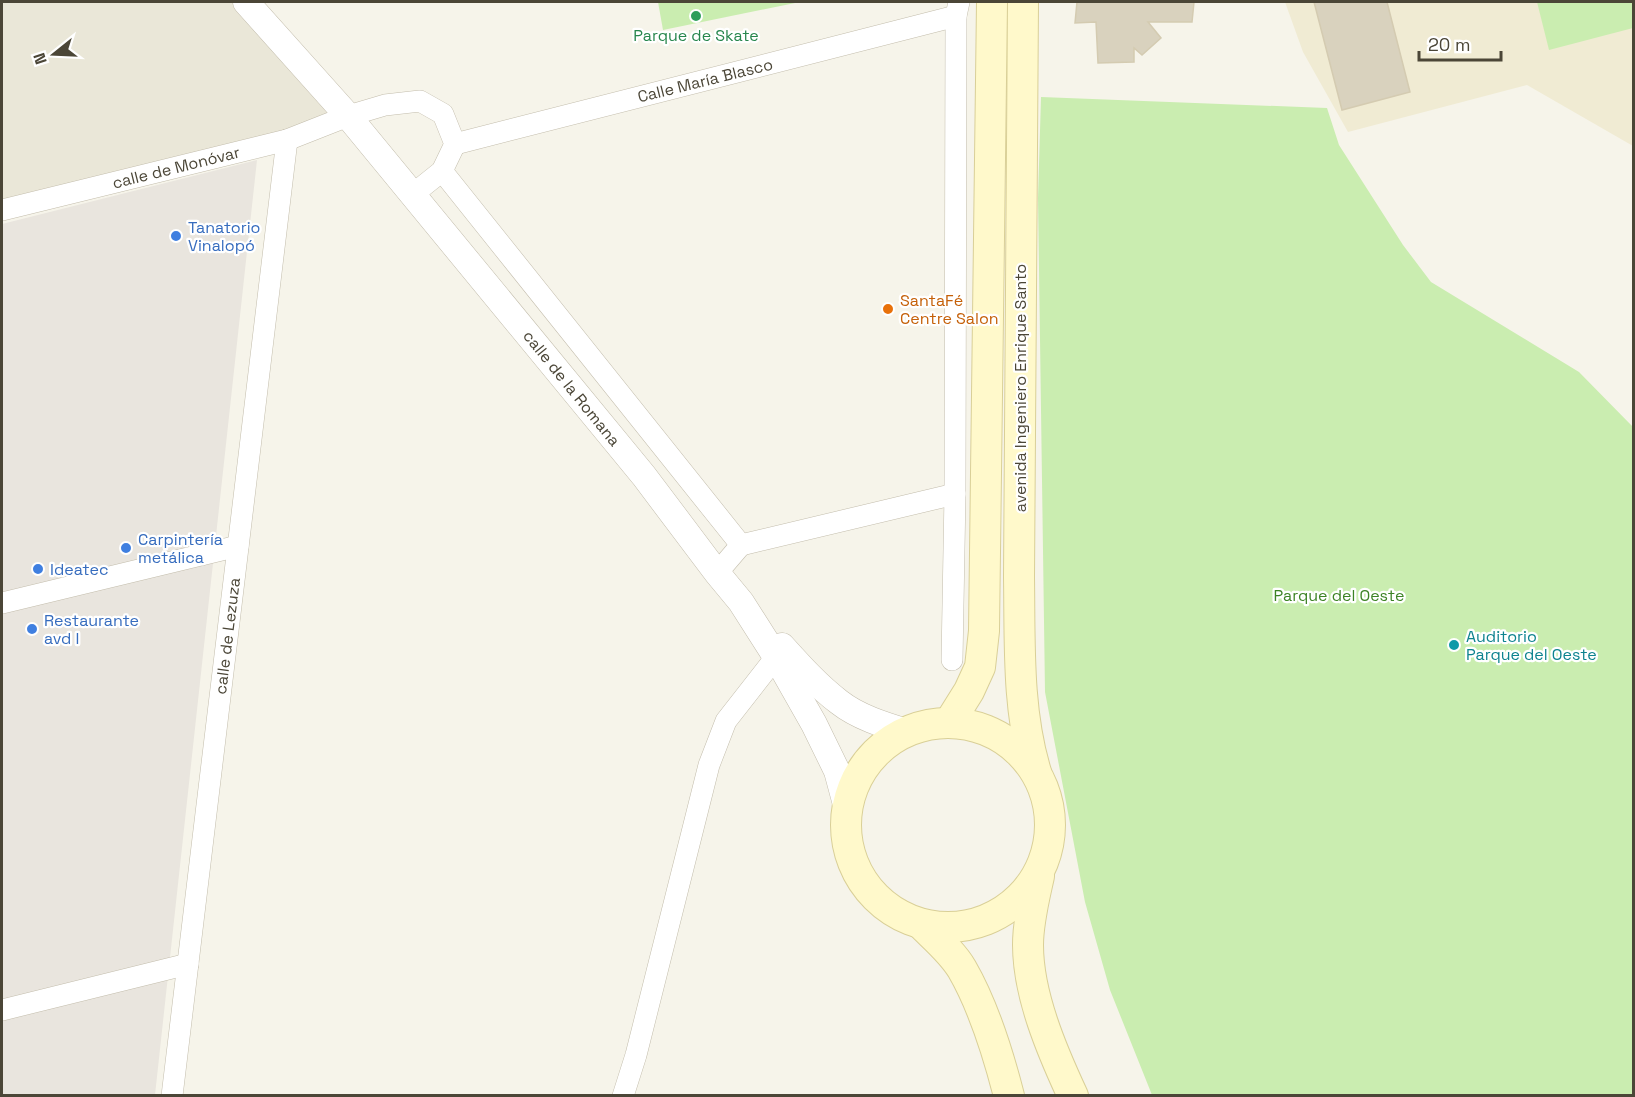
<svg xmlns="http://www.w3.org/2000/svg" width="1635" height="1097" font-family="'Space Grotesk',sans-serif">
  <rect width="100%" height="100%" fill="#f6f4ea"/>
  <polygon fill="#eae7d8" points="2,2 246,2 348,116 2,210"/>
  <polygon fill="#e9e5de" points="257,160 155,1095 2,1096 2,224"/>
  <polygon fill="#f0ebd3" points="1285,2 1633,2 1633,146 1527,85 1348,132 1303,52"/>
  <g fill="#caedb0">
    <polygon points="658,2 800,2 663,30"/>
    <polygon points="1537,2 1633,2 1633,28 1549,50"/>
    <polygon points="1041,97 1327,108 1339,145 1403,245 1431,282 1579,372 1633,427 1633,1095 1152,1095 1110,990 1085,902 1045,692 1038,198"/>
  </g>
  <g fill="#d9d2be" stroke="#d4cbb1" stroke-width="1.5">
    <polygon points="1077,2 1194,2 1192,22 1148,22 1161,38 1142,55 1134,48 1134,62 1098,63 1096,22 1075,23"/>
    <polygon points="1314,2 1387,2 1410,92 1342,110"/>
  </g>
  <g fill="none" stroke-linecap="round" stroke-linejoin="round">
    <defs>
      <g id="minor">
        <polyline points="455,144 956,16"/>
        <polyline points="442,171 741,545"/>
        <polyline points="2,210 287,140 348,116 385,105 420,101 443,114 455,144 442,171 412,195"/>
        <polyline points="741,545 955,494"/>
        <polyline points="717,573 741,545"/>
        <polyline points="2,603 238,546"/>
        <polyline points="952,660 955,494 956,16 959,2"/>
        <polyline points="2,1010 188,964"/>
        <polyline points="172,1096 287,140"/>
        <polyline points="623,1096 636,1055 709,765 726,721 776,657"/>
      </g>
      <g id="tertiary">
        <polyline points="246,2 348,116 644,476 717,573 741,602 776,657 814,724 837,771 847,808"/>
        <path d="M782 646C800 666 818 686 839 702 858 717 884 725 907 732"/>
      </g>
      <g id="secondary">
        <path d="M1023 2 1019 577C1020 642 1017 710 1036 772"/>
        <polyline points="949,723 969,691 980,667 984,631 992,2"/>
        <circle cx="948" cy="825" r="102"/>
        <path d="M1039 876C1034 899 1028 922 1028 945 1028 995 1052 1051 1073 1096"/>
        <path d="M921 924C935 938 952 952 962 969 984 1007 998 1053 1009 1096"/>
      </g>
    </defs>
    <use href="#minor" stroke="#c3bdac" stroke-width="22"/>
    <use href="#tertiary" stroke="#c3bdac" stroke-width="27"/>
    <use href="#secondary" stroke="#d9cf97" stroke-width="32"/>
    <use href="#minor" stroke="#fff" stroke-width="21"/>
    <use href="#tertiary" stroke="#fff" stroke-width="26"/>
    <use href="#secondary" stroke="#fff9cb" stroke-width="30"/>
  </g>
  <circle fill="#2e9e5b" stroke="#fff" stroke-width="2" cx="696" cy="16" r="6"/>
  <g fill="#3f7fe0" stroke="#fff" stroke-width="2">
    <circle cx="176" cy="236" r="6"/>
    <circle cx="126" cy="548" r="6"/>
    <circle cx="38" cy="569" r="6"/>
    <circle cx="32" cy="629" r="6"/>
  </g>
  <circle fill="#e8710a" stroke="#fff" stroke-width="2" cx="888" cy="309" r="6"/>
  <circle fill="#0f9aa8" stroke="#fff" stroke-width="2" cx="1454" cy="645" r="6"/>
  <g text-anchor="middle" stroke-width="4.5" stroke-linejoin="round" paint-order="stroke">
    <g font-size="16" fill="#27864d" stroke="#fff">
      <text x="696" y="41">Parque de Skate</text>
    </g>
    <g font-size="16" fill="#4b4637" stroke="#fff">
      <text transform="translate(705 80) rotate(-14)" y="6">Calle María Blasco</text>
      <text transform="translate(176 167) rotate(-14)" y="6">calle de Monóvar</text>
      <text transform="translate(572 388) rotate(51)" y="6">calle de la Romana</text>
      <text transform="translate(1020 388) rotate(-90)" y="6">avenida Ingeniero Enrique Santo</text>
      <text transform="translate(227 636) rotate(-83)" y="6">calle de Lezuza</text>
    </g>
    <g font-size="16" fill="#366cbe" stroke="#fff" text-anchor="start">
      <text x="188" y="233">Tanatorio<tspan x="188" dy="18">Vinalopó</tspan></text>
      <text x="138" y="545">Carpintería<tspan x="138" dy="18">metálica</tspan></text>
      <text x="50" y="575">Ideatec</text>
      <text x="44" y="626">Restaurante<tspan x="44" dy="18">avd I</tspan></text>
    </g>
    <g font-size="16" fill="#c56008" stroke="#fff" text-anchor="start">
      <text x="900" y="306">SantaFé<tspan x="900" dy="18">Centre Salon</tspan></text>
    </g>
    <g font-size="16" fill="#3d8325" stroke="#fff">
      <text x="1339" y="601">Parque del Oeste</text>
    </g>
    <g font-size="16" fill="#0d838f" stroke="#fff" text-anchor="start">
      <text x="1466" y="642">Auditorio<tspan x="1466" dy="18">Parque del Oeste</tspan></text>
    </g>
  </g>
  <rect width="1635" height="1097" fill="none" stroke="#4b4637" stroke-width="6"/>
  <g transform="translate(54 54) rotate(252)" stroke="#ffffff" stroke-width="4.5" paint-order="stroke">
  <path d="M0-4.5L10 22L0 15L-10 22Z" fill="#4b4637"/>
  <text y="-9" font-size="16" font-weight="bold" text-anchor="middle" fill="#4b4637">N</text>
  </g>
  <path d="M1419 51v9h82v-9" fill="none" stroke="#4b4637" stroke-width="3"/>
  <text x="1428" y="51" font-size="18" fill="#4b4637" stroke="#ffffff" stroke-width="4.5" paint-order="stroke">20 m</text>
</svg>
